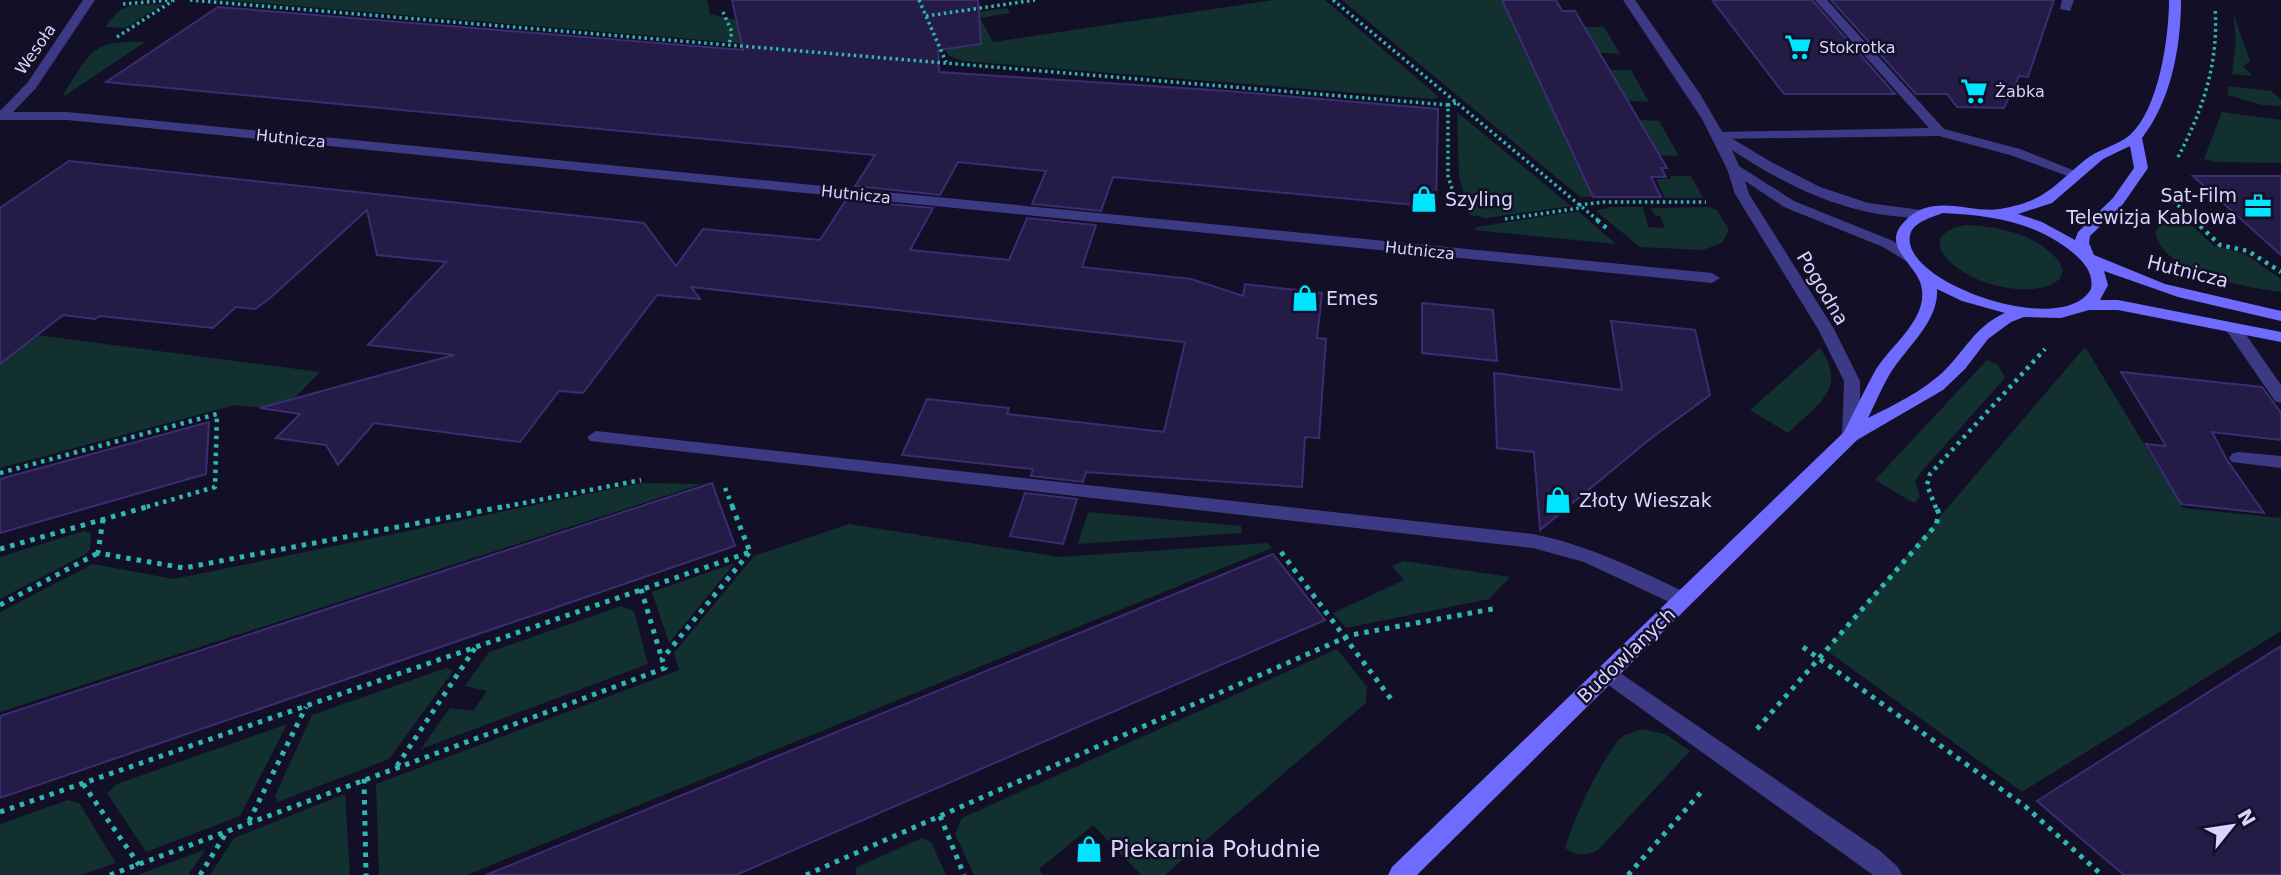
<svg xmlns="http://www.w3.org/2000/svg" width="2281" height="875" font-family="'DejaVu Sans',sans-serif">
  <rect width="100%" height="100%" fill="#130f26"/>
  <g fill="#12302f">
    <polygon points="223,0 707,0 710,14 741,21 929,34 941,60"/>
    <polygon points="1273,0 1325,0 1439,97 1431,99 962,61 948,55 933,21 939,17 1007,8 1010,13 980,18 993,42"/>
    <polygon points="1342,0 1502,0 1593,197 1580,197"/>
    <path d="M164 4 125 28 106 27C123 0 133 6 164 4Z"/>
    <polygon points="2233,13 2250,61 2243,66 2253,76 2232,74 2236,40"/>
    <polygon points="1574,27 1604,27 1620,54 1588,52"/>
    <path d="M145 42 66 95H63C91 52 90 40 145 42Z"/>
    <polygon points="1613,70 1631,70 1649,102 1615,100 1600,72"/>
    <polygon points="2228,86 2271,91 2281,99 2281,106 2262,105 2228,95"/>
    <polygon points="1457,112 1571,206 1486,218 1470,215 1459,177"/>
    <polygon points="2222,112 2281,120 2281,163 2216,162 2204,159"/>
    <polygon points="1640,120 1659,121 1679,156 1643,155"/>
    <polygon points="1670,176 1691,176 1703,198 1665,198 1656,179 1671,179"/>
    <polygon points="1610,207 1643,207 1648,227 1665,228 1660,216 1654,215 1651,208 1710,207 1717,210 1729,230 1722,243 1703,250 1640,247 1596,211"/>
    <polygon points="1578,211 1616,244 1474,230 1477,227"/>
    <path d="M2174 216H2181L2214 246 2245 254 2281 279V292C2246 287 2161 274 2155 231L2167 218Z"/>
    <path d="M1965 225C1995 226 2027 232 2050 252 2086 284 2034 293 2009 288 1995 286 1981 282 1969 275 1941 260 1922 234 1965 225Z"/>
    <polygon points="37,335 320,372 283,410 235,405 0,468 0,364"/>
    <polygon points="2085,347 2183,508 2281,518 2281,631 2022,792 1826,650"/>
    <path d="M1820 348C1848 389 1818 404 1788 433L1750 410Z"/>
    <polygon points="1987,360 1998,365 2005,378 1920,473 1915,482 1920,497 1914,503 1875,480"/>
    <polygon points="641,483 702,484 0,712 0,612 93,564 174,579"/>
    <polygon points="1088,512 1241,526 1242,533 1078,544"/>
    <polygon points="849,524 1060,557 1268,543 1272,548 467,875 379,875 376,784 679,670 674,653 754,556"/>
    <polygon points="84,531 91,533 90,549 86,554 0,599 0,557"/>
    <polygon points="1404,561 1510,577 1489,599 1346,628 1333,613 1404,580 1392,566"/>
    <polygon points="735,563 669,643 652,592"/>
    <polygon points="621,606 634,611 648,664 421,749 450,708 473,711 487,691 465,686 489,652"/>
    <polygon points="1337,649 1367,687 1366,703 1165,875 1141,875 1093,825 1039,869 1043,875 974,875 955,834 962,818"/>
    <polygon points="446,668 453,671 389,759 278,802 275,796 312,715"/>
    <polygon points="287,724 240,816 146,852 107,793 117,784"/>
    <path d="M1642 729 1665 734 1690 751 1598 850C1586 856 1576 856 1565 848 1578 809 1594 775 1618 740L1625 735Z"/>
    <polygon points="345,794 350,875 210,875 234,838"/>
    <polygon points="68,800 79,803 116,863 81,875 0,875 0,824"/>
    <polygon points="922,838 931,842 946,875 857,875 855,868"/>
    <polygon points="206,849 188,875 138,875"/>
  </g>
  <g fill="#241b47" stroke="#3b2d73" stroke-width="2">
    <polygon points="732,0 978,0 981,44 938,50 939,72 1227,91 1438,109 1436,207 1113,177 1101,211 1032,204 1046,171 958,162 940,195 855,186 875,155 106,82 218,7 743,50"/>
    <polygon points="1502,0 1556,0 1562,11 1575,11 1667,168 1661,168 1666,177 1651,177 1661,197 1593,197"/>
    <polygon points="1712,0 1812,0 1895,94 1784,94"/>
    <polygon points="1831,0 2054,0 2028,77 2019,76 2004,108 1957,107 1947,94 1916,94"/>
    <polygon points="69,161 644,223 676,266 703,229 820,240 846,200 933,208 910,250 1009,260 1027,218 1096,225 1082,267 1191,279 1243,296 1245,284 1322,293 1317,338 1326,339 1319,438 1305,437 1302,487 1086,472 1083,482 1031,476 1033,469 902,455 927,399 1009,408 1007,414 1164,432 1185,342 691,287 700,299 657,295 583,393 559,391 520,442 374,423 338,465 326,445 276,438 300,414 260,408 454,355 368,345 446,262 377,255 367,210 269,299 255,309 236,307 213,328 100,316 95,319 63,315 0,364 0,208"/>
    <polygon points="2193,176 2281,176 2281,255"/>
    <polygon points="1422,303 1493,310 1497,361 1422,353"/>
    <polygon points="1611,321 1695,330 1710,395 1650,439 1540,530 1534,452 1497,448 1494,373 1622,390"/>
    <polygon points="2121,372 2262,387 2281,413 2281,440 2212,432 2227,460 2264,513 2181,504 2146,444 2166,446"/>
    <polygon points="209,422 206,474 0,533 0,479"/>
    <polygon points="712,483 735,546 0,798 0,716"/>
    <polygon points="1025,493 1077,499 1063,544 1010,536"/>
    <polygon points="1273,554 1325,620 736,875 486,875"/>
    <polygon points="2281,646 2281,875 2124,875 2037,801"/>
  </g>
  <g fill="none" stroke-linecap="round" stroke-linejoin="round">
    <g stroke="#2fb8b0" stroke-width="3.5" stroke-dasharray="2.5 3.5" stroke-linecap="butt">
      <polyline points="190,0 1448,105"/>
      <polyline points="919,0 946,62"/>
      <polyline points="1333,0 1600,222"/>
      <polyline points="123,4 172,0"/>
      <polyline points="723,12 732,32 729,44"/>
      <polyline points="926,16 1035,0"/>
      <polyline points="117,37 174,0"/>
      <polyline points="1456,103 1448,105 1448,176 1456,201"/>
      <path d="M2178 157C2203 110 2219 62 2215 8"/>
      <polyline points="2169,197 2196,222"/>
      <polyline points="1579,205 1603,202 1706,202"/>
      <polyline points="1505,219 1580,208"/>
    </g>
    <g stroke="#2fb8b0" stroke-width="4.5" stroke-dasharray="3.5 5" stroke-linecap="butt">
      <polyline points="1597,220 1609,230"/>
      <polyline points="2194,220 2220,245 2248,251 2281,272"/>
      <polyline points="0,473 217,414 215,487 143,508"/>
      <polyline points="725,488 733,508"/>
      <polyline points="498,508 641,480"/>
      <polyline points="1936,508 1927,485 1930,474 2045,349"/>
    </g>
    <g stroke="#2fb8b0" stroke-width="5" stroke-dasharray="4.5 6" stroke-linecap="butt">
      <polyline points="732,506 750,552"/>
      <polyline points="103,519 98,553 184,568 507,506"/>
      <polyline points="0,549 150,506"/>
      <polyline points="1281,552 1394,703"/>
      <polyline points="641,589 662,659"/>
      <polyline points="0,605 98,553"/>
      <polyline points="1803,647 2026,807 2102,875"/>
      <polyline points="1757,729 1936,525 1939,514 1936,506"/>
      <polyline points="397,766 475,648"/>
      <polyline points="364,779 366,875"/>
      <polyline points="83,784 139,865"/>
      <polyline points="0,812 750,552"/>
      <polyline points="940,816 964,875"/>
      <polyline points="249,821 306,707"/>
      <polyline points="110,875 665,668 662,659 749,553"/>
      <polyline points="200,875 228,830"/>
      <polyline points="806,875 1351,635 1498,608"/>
      <polyline points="1628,875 1703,790"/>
    </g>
    <g fill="#3d3a85" fill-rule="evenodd">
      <polygon points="1815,0 1827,0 1944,129 2020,149 2085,175 2078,179 2073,178 2010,155 1939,136 1714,139 1712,136 1719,132 1929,128"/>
      <polygon points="2062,0 2074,0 2070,11 2060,9"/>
      <polygon points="2234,325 2240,326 2281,385 2281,403 2275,401 2226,330"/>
      <path d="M596 431 1533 534C1589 545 1638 570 1689 594L1692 600 1689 606 1682 608 1584 562 1533 548 590 441 587 437Z"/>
      <polygon points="2238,452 2281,456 2281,468 2232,462 2229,458 2232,454"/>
      <polygon points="1607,664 1879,850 1898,867 1902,875 1873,875 1600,679 1597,673 1600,667"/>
    </g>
    <g fill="#3d3a85" fill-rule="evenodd">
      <polygon points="83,0 95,0 36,88 13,112 67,112 1712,273 1720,278 1712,283 67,120 0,120 0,111 28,82"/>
      <path d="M1623 0H1635L1700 94 1723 133 1771 162 1820 187 1868 203 1921 210 1928 214C1921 220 1912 218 1903 217 1841 213 1783 184 1732 150L1739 166 1794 201 1893 241 1918 258 1916 261H1906L1883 247 1784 207 1745 181 1749 194 1834 329 1860 381V436L1857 440 1851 442 1842 436 1844 381 1818 329 1735 194 1727 169 1702 119Z"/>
    </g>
    <path fill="#6f6bff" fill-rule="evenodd" d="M2169 0H2181C2181 47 2171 101 2142 138L2148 168 2123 204 2090 236 2089 243 2094 255 2165 284 2281 311V321L2178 297 2104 271 2108 285 2100 300H2118L2281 332V342L2118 310H2089L2061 318 2024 317 2011 322 1988 339 1965 369 1943 390 1857 440 1417 875H1388L1392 867 1844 432C1854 412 1864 391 1875 371 1889 347 1926 321 1922 290 1920 265 1879 248 1904 222 1932 191 1971 214 2000 209 2045 201 2051 188 2085 160 2098 149 2117 146 2130 135 2159 109 2169 37 2169 0ZM2130 146 2134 168 2113 198 2078 232 2075 240 2042 222 2018 214 2052 203 2103 159ZM1943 213C1989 215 2036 222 2072 252 2084 262 2094 273 2091 289 2062 341 1892 279 1911 232 1916 221 1933 217 1943 213ZM1937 289 1962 301 2005 313C1976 325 1964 352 1942 373 1921 392 1894 405 1868 418 1876 402 1883 384 1893 369 1910 344 1939 320 1937 289Z"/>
  </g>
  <defs>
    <symbol id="supermarket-bare" viewBox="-9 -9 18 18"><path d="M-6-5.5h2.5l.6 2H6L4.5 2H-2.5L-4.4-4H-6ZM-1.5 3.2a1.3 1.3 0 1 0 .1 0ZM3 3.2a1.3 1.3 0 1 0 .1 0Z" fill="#00e5ff" stroke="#130f26" stroke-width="2.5" paint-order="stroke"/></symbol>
    <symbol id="shop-bare" viewBox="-9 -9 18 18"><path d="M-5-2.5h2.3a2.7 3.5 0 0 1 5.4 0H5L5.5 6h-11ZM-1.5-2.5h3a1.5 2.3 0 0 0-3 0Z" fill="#00e5ff" stroke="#130f26" stroke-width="2.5" paint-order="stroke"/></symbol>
    <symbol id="office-bare" viewBox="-9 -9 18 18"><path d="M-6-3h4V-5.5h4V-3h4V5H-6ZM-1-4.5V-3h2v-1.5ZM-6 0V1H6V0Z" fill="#00e5ff" stroke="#130f26" stroke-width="2.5" paint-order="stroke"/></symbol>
  </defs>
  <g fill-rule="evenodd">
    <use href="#supermarket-bare" x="1779" y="28" width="38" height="38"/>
    <use href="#supermarket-bare" x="1955" y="72" width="38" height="38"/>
    <use href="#shop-bare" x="1405" y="180" width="38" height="38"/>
    <use href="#office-bare" x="2239" y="187" width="38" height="38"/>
    <use href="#shop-bare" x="1286" y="279" width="38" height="38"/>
    <use href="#shop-bare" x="1539" y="481" width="38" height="38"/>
    <use href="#shop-bare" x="1070" y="830" width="38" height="38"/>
  </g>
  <g text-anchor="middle" stroke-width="5" stroke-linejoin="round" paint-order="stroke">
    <g font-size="16" fill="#d9d4ff" stroke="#130f26" text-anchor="start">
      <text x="1819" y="53">Stokrotka</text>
      <text x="1995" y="97">Żabka</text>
    </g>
    <g font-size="16" fill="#d9d4ff" stroke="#130f26">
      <text transform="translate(35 49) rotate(-55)" y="6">Wesoła</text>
      <text transform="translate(291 138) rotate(6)" y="6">Hutnicza</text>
      <text transform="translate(856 194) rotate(6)" y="6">Hutnicza</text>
      <text transform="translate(1420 250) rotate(6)" y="6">Hutnicza</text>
    </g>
    <g font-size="19" fill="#d9d4ff" stroke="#130f26" text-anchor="start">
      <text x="2237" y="202" text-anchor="end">Sat-Film<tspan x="2237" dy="22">Telewizja Kablowa</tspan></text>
      <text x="1445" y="206">Szyling</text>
      <text x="1326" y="305">Emes</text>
      <text x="1579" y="507">Złoty Wieszak</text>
    </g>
    <g font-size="19" fill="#d9d4ff" stroke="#130f26">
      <text transform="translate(2188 271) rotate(14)" y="7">Hutnicza</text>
      <text transform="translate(1823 288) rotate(59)" y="7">Pogodna</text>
      <text transform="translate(1626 655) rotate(-44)" y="7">Budowlanych</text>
    </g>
    <g font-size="23" fill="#d9d4ff" stroke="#130f26" text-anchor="start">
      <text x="1110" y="857">Piekarnia Południe</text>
    </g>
  </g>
  <g transform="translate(2232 826) rotate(60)" stroke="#130f26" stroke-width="5" paint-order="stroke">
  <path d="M0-5L12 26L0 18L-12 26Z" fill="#d9d4ff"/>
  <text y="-10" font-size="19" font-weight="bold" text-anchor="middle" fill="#d9d4ff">N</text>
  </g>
</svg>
